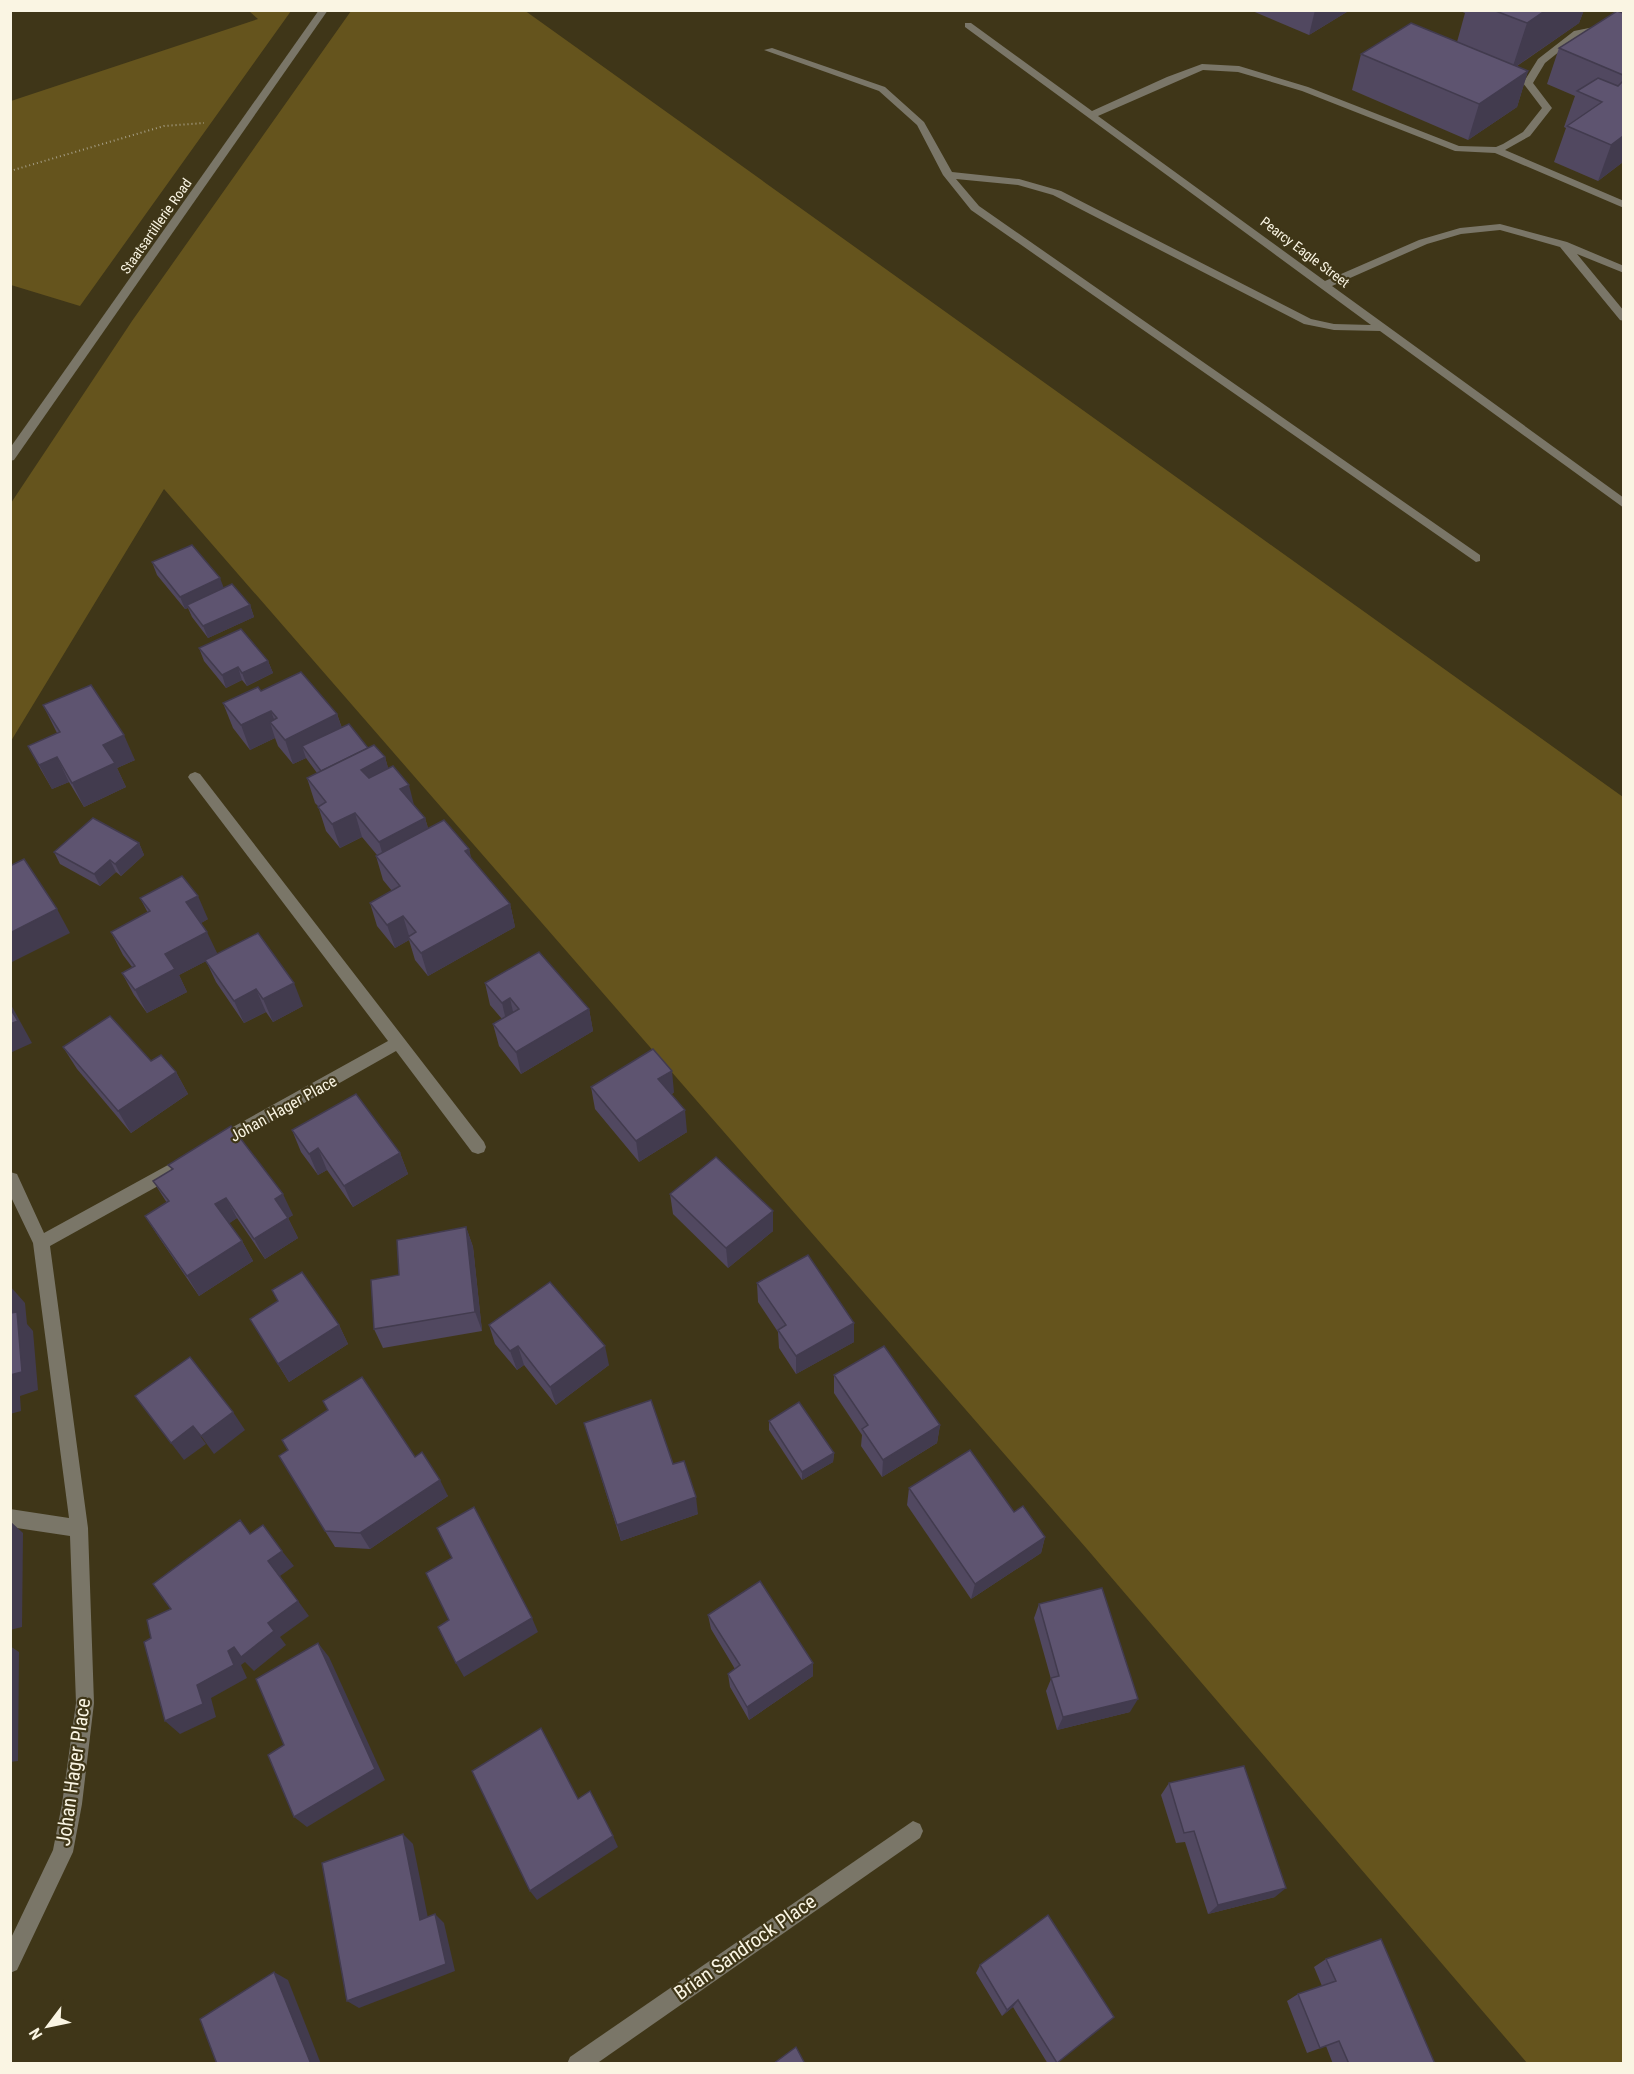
<svg xmlns="http://www.w3.org/2000/svg" width="1634" height="2074" font-family="'Roboto Condensed',sans-serif">
  <rect width="100%" height="100%" fill="#3f3618"/>
  <g fill="#65541d">
    <polygon points="524,10 1623,797 1623,2063 1527,2063 1087,1549 164,489 11,741 11,503 132,321 351,11"/>
    <polygon points="249,11 291,11 80,306 11,285 11,101 258,19"/>
  </g>
  <g fill="none" stroke-linecap="round" stroke-linejoin="round">
    <polyline stroke="#a59e86" stroke-width="2" stroke-dasharray="1 3" stroke-linecap="butt" points="10,171 164,126 204,123"/>
    <polygon fill="#7a7668" fill-rule="evenodd" points="1624,21 1624,27 1580,35 1545,63 1533,83 1552,108 1530,136 1505,150 1624,201 1624,208 1495,153 1455,151 1302,91 1238,72 1203,70 1098,116 1325,281 1419,240 1460,228 1500,224 1567,242 1624,266 1624,273 1577,254 1624,311 1624,321 1620,320 1560,247 1500,230 1461,234 1427,244 1332,286 1624,498 1624,508 1380,331 1334,330 1304,324 1053,195 1018,185 956,179 979,206 1480,555 1480,561 1476,562 971,210 943,175 917,125 879,91 764,50 772,48 885,87 924,122 952,172 1019,179 1061,191 1311,319 1334,324 1371,325 965,27 965,23 971,23 1092,111 1167,77 1202,64 1239,66 1308,87 1459,146 1496,147 1503,144 1523,132 1542,108 1523,83 1538,59 1574,31"/>
    <g fill="#7a7668" fill-rule="evenodd">
      <polygon points="195,772 200,774 484,1142 486,1147 484,1152 478,1154 472,1152 396,1051 225,1148 219,1150 213,1148 211,1143 213,1138 388,1041 190,780 188,777 190,774"/>
      <polygon points="188,1154 194,1156 196,1161 194,1166 50,1246 88,1528 94,1703 82,1804 73,1852 17,1970 10,1973 10,1940 53,1850 62,1804 76,1703 70,1536 10,1527 10,1509 69,1518 33,1243 10,1195 10,1172 17,1174 44,1233"/>
      <polygon points="913,1821 920,1824 923,1831 920,1838 596,2064 567,2064 570,2057"/>
    </g>
    <polygon fill="#7a7668" fill-rule="evenodd" points="319,10 328,10 14,460 10,461 10,448"/>
  </g>
  <g fill="#514860">
    <polygon points="1250,10 1350,10 1309,35"/>
    <polygon points="1458,10 1584,10 1579,23 1517,66 1528,71 1517,107 1468,140 1352,90 1361,54 1457,42 1465,13"/>
    <polygon points="1623,13 1623,162 1598,181 1554,162 1566,128 1564,127 1575,96 1547,84 1559,48"/>
    <polygon points="152,562 224,588 250,605 254,617 208,638 192,617 188,608 185,609 157,575"/>
    <polygon points="199,648 268,661 273,673 247,686 242,680 226,688 204,661"/>
    <polygon points="261,691 337,714 342,728 368,748 385,757 388,768 414,805 425,818 428,828 469,849 471,859 510,904 515,927 428,976 415,960 409,940 395,948 377,926 370,903 392,891 383,880 376,856 377,855 362,837 340,848 326,831 318,806 315,803 307,778 317,773 306,758 293,764 278,746 275,738 250,750 233,728 223,703"/>
    <polygon points="43,705 135,760 117,768 126,787 84,807 69,782 52,789 41,770 28,746 57,733"/>
    <polygon points="139,843 144,855 121,876 116,872 100,886 60,864 54,852"/>
    <polygon points="140,898 208,919 201,923 217,954 303,1006 273,1022 266,1012 244,1023 216,982 206,961 179,975 187,992 147,1013 134,995 122,973 132,967 123,955 111,932 148,913"/>
    <polygon points="485,983 589,1009 593,1031 521,1074 499,1046 493,1024 502,1019 490,1005"/>
    <polygon points="63,1047 151,1061 176,1072 188,1094 131,1133 77,1069"/>
    <polygon points="591,1087 674,1092 671,1095 687,1132 639,1162 595,1109"/>
    <polygon points="292,1130 400,1153 408,1174 353,1207 327,1170 318,1175 301,1152"/>
    <polygon points="168,1165 293,1215 288,1218 298,1238 265,1259 237,1218 229,1223 242,1241 253,1261 199,1296 158,1236 145,1216 167,1203 153,1181 172,1170"/>
    <polygon points="670,1194 773,1231 728,1268 673,1214"/>
    <polygon points="466,1227 473,1247 482,1331 383,1348 374,1329 399,1275"/>
    <polygon points="757,1283 854,1342 796,1374 779,1348 778,1332 758,1302"/>
    <polygon points="278,1301 339,1325 348,1344 289,1382 250,1319"/>
    <polygon points="489,1325 609,1365 556,1405 524,1365 517,1370 495,1344"/>
    <polygon points="834,1375 940,1425 937,1443 882,1477 861,1446 862,1435 834,1393"/>
    <polygon points="769,1421 834,1453 833,1462 802,1480 769,1430"/>
    <polygon points="584,1423 673,1464 698,1514 621,1541"/>
    <polygon points="415,1457 448,1496 370,1549 335,1547 325,1531"/>
    <polygon points="909,1488 1014,1512 1045,1537 1041,1553 971,1599 907,1505"/>
    <polygon points="1039,1604 1130,1712 1057,1730 1046,1691 1051,1679 1034,1618"/>
    <polygon points="708,1615 813,1663 813,1676 749,1720 730,1687 728,1674 735,1669 711,1629"/>
    <polygon points="1169,1783 1275,1897 1208,1914 1185,1842 1176,1843 1161,1795"/>
    <polygon points="1048,1915 1057,2064 1048,2064 1013,2007 1002,2016 976,1973 980,1965"/>
    <polygon points="1326,1959 1435,2064 1333,2064 1326,2046 1307,2053 1287,2001 1298,1994 1322,1986 1314,1967"/>
  </g>
  <g fill="#423b4e">
    <polygon points="1315,10 1350,10 1309,35"/>
    <polygon points="1546,10 1584,10 1579,23 1512,69 1527,23"/>
    <polygon points="1528,71 1517,107 1468,140 1479,104"/>
    <polygon points="1623,136 1623,162 1598,181 1611,145"/>
    <polygon points="220,578 225,591 187,605 188,608 185,609 180,597"/>
    <polygon points="250,605 254,617 208,638 203,626"/>
    <polygon points="268,661 273,673 247,686 242,673"/>
    <polygon points="238,667 242,680 226,688 222,675"/>
    <polygon points="271,711 279,733 270,722 275,738 250,750 241,725"/>
    <polygon points="337,714 345,738 302,746 306,758 293,764 285,740"/>
    <polygon points="124,735 135,760 117,768 126,787 84,807 72,783 103,745"/>
    <polygon points="57,757 69,782 52,789 39,765"/>
    <polygon points="385,757 392,782 368,794 361,770"/>
    <polygon points="409,785 415,809 400,789"/>
    <polygon points="355,813 362,837 340,848 332,824"/>
    <polygon points="425,818 432,842 386,866 379,842"/>
    <polygon points="139,843 144,855 121,876 115,864"/>
    <polygon points="469,849 475,873 465,851"/>
    <polygon points="110,860 116,872 100,886 94,874"/>
    <polygon points="198,896 208,919 196,926 186,902"/>
    <polygon points="510,904 515,927 428,976 421,953"/>
    <polygon points="57,909 70,933 12,962 10,960 10,933"/>
    <polygon points="403,916 410,939 408,937 409,940 395,948 387,925"/>
    <polygon points="207,932 218,955 179,975 187,992 147,1013 135,990 165,954"/>
    <polygon points="294,983 303,1006 273,1022 263,999"/>
    <polygon points="256,989 266,1012 244,1023 234,1001"/>
    <polygon points="510,998 515,1021 507,1025 502,1003"/>
    <polygon points="10,1003 32,1043 10,1053"/>
    <polygon points="589,1009 593,1031 521,1074 516,1052"/>
    <polygon points="672,1071 674,1092 661,1101 658,1079"/>
    <polygon points="176,1072 188,1094 131,1133 118,1111"/>
    <polygon points="685,1110 687,1132 639,1162 636,1141"/>
    <polygon points="318,1148 327,1170 318,1175 309,1154"/>
    <polygon points="400,1153 408,1174 353,1207 344,1186"/>
    <polygon points="283,1194 293,1215 288,1218 298,1238 265,1259 254,1239 275,1199"/>
    <polygon points="226,1198 237,1218 227,1225 215,1204"/>
    <polygon points="773,1211 773,1231 728,1268 726,1248"/>
    <polygon points="466,1227 473,1247 482,1331 475,1312"/>
    <polygon points="242,1241 253,1261 199,1296 187,1276"/>
    <polygon points="10,1286 25,1303 27,1324 33,1331 38,1390 20,1396 21,1411 10,1414 11,1313"/>
    <polygon points="854,1323 854,1342 796,1374 796,1356"/>
    <polygon points="339,1325 348,1344 289,1382 278,1364"/>
    <polygon points="518,1346 524,1365 517,1370 510,1351"/>
    <polygon points="605,1346 609,1365 556,1405 550,1387"/>
    <polygon points="233,1412 245,1430 214,1454 201,1436"/>
    <polygon points="940,1425 937,1443 882,1477 883,1460"/>
    <polygon points="193,1426 206,1444 184,1460 171,1443"/>
    <polygon points="834,1453 833,1462 802,1480 802,1472"/>
    <polygon points="440,1480 448,1496 370,1549 360,1533"/>
    <polygon points="696,1497 698,1514 621,1541 617,1525"/>
    <polygon points="10,1521 23,1533 22,1627 10,1630"/>
    <polygon points="1045,1537 1041,1553 971,1599 975,1584"/>
    <polygon points="282,1551 294,1566 280,1576 309,1616 280,1637 286,1645 254,1671 245,1662 241,1665 247,1678 211,1698 216,1717 180,1734 165,1721 228,1651 268,1623 268,1561"/>
    <polygon points="532,1618 538,1632 464,1677 456,1663"/>
    <polygon points="318,1643 329,1657 385,1780 307,1827 294,1817"/>
    <polygon points="10,1646 19,1652 18,1761 10,1762"/>
    <polygon points="813,1663 813,1676 749,1720 747,1707"/>
    <polygon points="1138,1699 1130,1712 1057,1730 1063,1717"/>
    <polygon points="403,1834 413,1844 430,1928 420,1920"/>
    <polygon points="613,1836 618,1847 537,1900 530,1891"/>
    <polygon points="1286,1888 1275,1897 1208,1914 1218,1905"/>
    <polygon points="435,1914 444,1923 455,1971 359,2008 347,2001"/>
    <polygon points="274,1972 288,1980 321,2064 311,2064"/>
    <polygon points="1018,2000 1013,2007 1002,2016 1007,2010"/>
  </g>
  <g fill="#5e5470" stroke="#423b4e" stroke-width="1.5">
    <polygon points="1493,10 1546,10 1527,23"/>
    <polygon points="1617,11 1623,13 1623,75 1559,48"/>
    <polygon points="1411,23 1528,71 1479,104 1361,54"/>
    <polygon points="1598,78 1618,86 1623,81 1623,136 1611,145 1567,126 1602,102 1577,91"/>
    <polygon points="192,545 220,578 180,597 152,562"/>
    <polygon points="232,584 250,605 203,626 187,605"/>
    <polygon points="241,629 268,661 242,673 238,667 222,675 199,648"/>
    <polygon points="301,672 337,714 285,740 270,722 277,718 271,711 241,725 223,703 258,687 261,691"/>
    <polygon points="91,685 124,735 103,745 115,763 72,783 57,757 39,765 28,746 60,732 43,705"/>
    <polygon points="349,724 368,748 321,771 302,746"/>
    <polygon points="374,745 385,757 361,770 369,778 393,766 409,785 400,789 425,818 379,842 355,813 332,824 318,807 326,802 307,778"/>
    <polygon points="93,818 139,843 115,864 110,860 94,874 54,852"/>
    <polygon points="444,820 469,849 465,851 510,904 421,953 408,937 416,932 403,916 387,925 370,903 400,886 376,856"/>
    <polygon points="24,859 57,909 10,933 10,866"/>
    <polygon points="182,876 198,896 186,902 207,932 165,954 175,969 135,990 122,973 135,966 111,932 150,911 140,898"/>
    <polygon points="258,933 294,983 263,999 256,989 234,1001 205,960"/>
    <polygon points="539,952 589,1009 516,1052 493,1024 519,1009 510,998 502,1003 485,983"/>
    <polygon points="10,1008 18,1021 10,1024"/>
    <polygon points="110,1016 151,1061 161,1055 176,1072 118,1111 63,1047"/>
    <polygon points="653,1049 672,1071 658,1079 685,1110 636,1141 591,1087"/>
    <polygon points="356,1094 400,1153 344,1186 318,1148 309,1154 292,1130"/>
    <polygon points="231,1126 283,1194 275,1199 288,1218 254,1239 226,1198 215,1204 242,1241 187,1276 145,1216 169,1201 153,1181 173,1169 168,1165"/>
    <polygon points="716,1157 773,1211 726,1248 670,1194"/>
    <polygon points="466,1227 475,1312 374,1329 371,1280 399,1275 397,1240"/>
    <polygon points="808,1255 854,1323 796,1356 778,1330 786,1325 757,1283"/>
    <polygon points="302,1272 339,1325 278,1364 250,1319 278,1301 272,1290"/>
    <polygon points="550,1282 605,1346 550,1387 518,1346 510,1351 489,1325"/>
    <polygon points="10,1302 11,1313 17,1312 22,1372 10,1375"/>
    <polygon points="884,1346 940,1425 883,1460 862,1429 868,1425 834,1375"/>
    <polygon points="190,1357 233,1412 201,1436 193,1426 171,1443 135,1396"/>
    <polygon points="362,1377 415,1457 422,1452 440,1480 360,1533 325,1531 279,1456 288,1450 282,1440 328,1410 323,1401"/>
    <polygon points="651,1400 673,1464 684,1461 696,1497 617,1525 584,1423"/>
    <polygon points="799,1402 834,1453 802,1472 769,1421"/>
    <polygon points="970,1450 1014,1512 1023,1506 1045,1537 975,1584 909,1488"/>
    <polygon points="474,1507 532,1618 456,1663 438,1627 449,1620 426,1573 452,1558 437,1528"/>
    <polygon points="240,1520 250,1534 263,1525 282,1551 268,1561 298,1601 268,1623 274,1631 241,1657 234,1647 228,1651 234,1665 197,1685 203,1704 165,1721 144,1642 151,1638 147,1620 171,1609 153,1584"/>
    <polygon points="760,1581 813,1663 747,1707 728,1674 740,1665 708,1615"/>
    <polygon points="1102,1588 1138,1699 1063,1717 1051,1678 1059,1676 1039,1604"/>
    <polygon points="318,1643 375,1769 294,1817 268,1755 284,1745 256,1679"/>
    <polygon points="541,1728 578,1799 590,1791 613,1836 530,1891 472,1771"/>
    <polygon points="1244,1766 1286,1888 1218,1905 1194,1831 1184,1833 1169,1783"/>
    <polygon points="403,1834 420,1920 435,1914 446,1964 347,2001 322,1863"/>
    <polygon points="1048,1915 1114,2017 1057,2063 1018,2000 1007,2010 980,1965"/>
    <polygon points="1381,1939 1435,2064 1349,2064 1339,2041 1320,2048 1298,1994 1336,1981 1326,1959"/>
    <polygon points="274,1972 311,2064 217,2064 200,2019"/>
    <polygon points="796,2047 805,2064 773,2064"/>
  </g>
  <g text-anchor="middle" stroke-width="4.5" stroke-linejoin="round" paint-order="stroke">
    <g font-size="14" fill="#faf5e3" stroke="#3f3618">
      <text transform="translate(156 226) rotate(-55)" y="5">Staatsartillerie Road</text>
      <text transform="translate(1305 252) rotate(37)" y="5">Pearcy Eagle Street</text>
    </g>
    <g font-size="16" fill="#faf5e3" stroke="#3f3618">
      <text transform="translate(283 1108) rotate(-29)" y="6">Johan Hager Place</text>
    </g>
    <g font-size="20" fill="#faf5e3" stroke="#3f3618">
      <text transform="translate(73 1772) rotate(-82)" y="7">Johan Hager Place</text>
      <text transform="translate(745 1947) rotate(-35)" y="7">Brian Sandrock Place</text>
    </g>
  </g>
  <rect width="1634" height="2074" fill="none" stroke="#faf5e3" stroke-width="24"/>
  <g transform="translate(48 2026) rotate(238)" stroke="#3f3618" stroke-width="4.5" paint-order="stroke">
  <path d="M0-4.5L10 22L0 15L-10 22Z" fill="#faf5e3"/>
  <text y="-9" font-size="16" font-weight="bold" text-anchor="middle" fill="#faf5e3">N</text>
  </g>
</svg>
